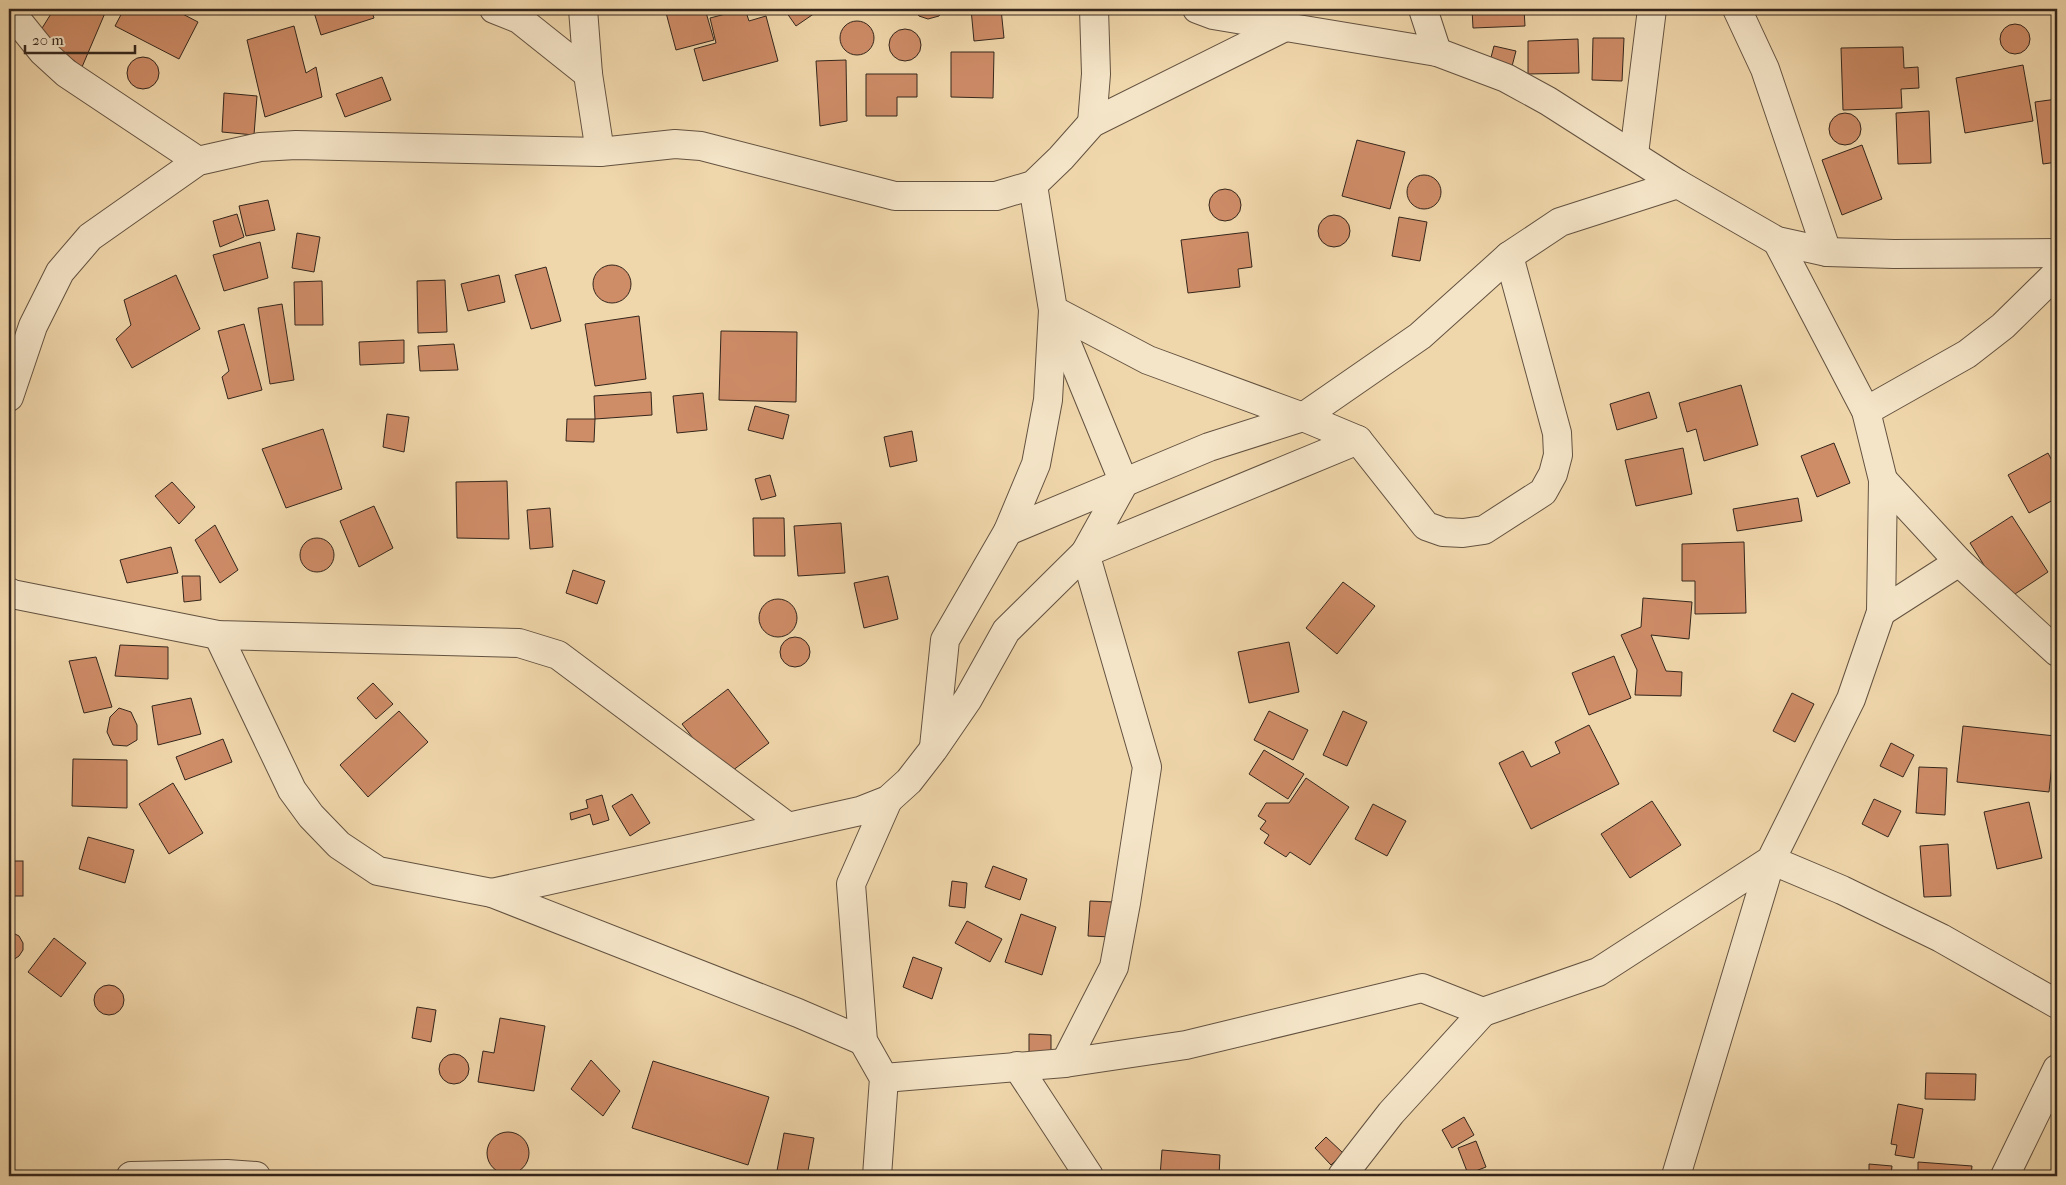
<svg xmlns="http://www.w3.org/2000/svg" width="2066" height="1185" font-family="'IM FELL French Canon',serif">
  <rect width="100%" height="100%" fill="#f0d7ab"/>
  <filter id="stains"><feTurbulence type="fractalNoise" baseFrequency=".004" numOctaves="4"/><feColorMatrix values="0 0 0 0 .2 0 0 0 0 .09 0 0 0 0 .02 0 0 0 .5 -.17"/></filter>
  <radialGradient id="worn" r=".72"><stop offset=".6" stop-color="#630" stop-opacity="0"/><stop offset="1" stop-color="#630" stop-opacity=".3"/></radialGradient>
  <g fill="#ce8c67" stroke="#34261c">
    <polygon points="54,9 98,9 105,13 82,67 39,33"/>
    <polygon points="124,9 173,9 198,22 179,59 115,26"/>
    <polygon points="313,9 371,9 374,18 321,35"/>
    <polygon points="665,9 705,9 714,40 676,50"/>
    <polygon points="745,9 749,21 766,16 778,61 703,81 694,49 716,43 710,18"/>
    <polygon points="784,9 812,9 815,13 796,26"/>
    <polygon points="914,9 944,9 939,16 928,19 919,16"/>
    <polygon points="971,9 1001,9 1004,38 974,41"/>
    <polygon points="1472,9 1524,9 1525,26 1473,28"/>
    <circle cx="857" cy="38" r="17"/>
    <circle cx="2015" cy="39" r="15"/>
    <polygon points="294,26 306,73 316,67 322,97 265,117 247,40"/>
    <circle cx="905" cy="45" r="16"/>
    <polygon points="1593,38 1624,38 1622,81 1592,80"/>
    <polygon points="1578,39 1579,73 1528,74 1528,41"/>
    <polygon points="1494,46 1516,51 1511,70 1489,65"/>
    <polygon points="1903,47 1904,68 1918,67 1919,88 1901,89 1902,108 1843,110 1841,48"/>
    <polygon points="951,52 994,52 993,98 951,97"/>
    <circle cx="143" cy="73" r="16"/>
    <polygon points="846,60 847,121 820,126 816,61"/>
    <polygon points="2023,65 2033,121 1965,133 1956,78"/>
    <polygon points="866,74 917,74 917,97 897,97 897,116 866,116"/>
    <polygon points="382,77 391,100 345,117 336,94"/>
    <polygon points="224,93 257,96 254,135 222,132"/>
    <polygon points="2057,99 2057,162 2043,164 2035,102"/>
    <polygon points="1929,111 1931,163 1898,164 1896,113"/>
    <circle cx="1845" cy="129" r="16"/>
    <polygon points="1357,140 1405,152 1390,209 1342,196"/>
    <polygon points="1862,145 1882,199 1842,215 1822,160"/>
    <circle cx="1424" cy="192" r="17"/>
    <circle cx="1225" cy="205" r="16"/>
    <polygon points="268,200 275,230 246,236 239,206"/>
    <polygon points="237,214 244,237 220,247 213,221"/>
    <circle cx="1334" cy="231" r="16"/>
    <polygon points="1399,217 1427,222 1420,261 1392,256"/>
    <polygon points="1248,232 1252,267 1238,269 1240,287 1188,293 1181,240"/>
    <polygon points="297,233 320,237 314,272 292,268"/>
    <polygon points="260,242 268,278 224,291 213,255"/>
    <circle cx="612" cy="284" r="19"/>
    <polygon points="546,267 561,321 531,329 515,275"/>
    <polygon points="176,275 200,329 132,368 116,339 131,325 124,300"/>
    <polygon points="499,275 505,302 468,311 461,284"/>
    <polygon points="445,280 447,332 418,333 417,281"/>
    <polygon points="322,281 323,325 295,325 294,282"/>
    <polygon points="282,304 294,380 270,384 258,308"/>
    <polygon points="639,316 646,379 595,386 585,324"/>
    <polygon points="244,324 262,390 228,399 222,377 229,371 218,331"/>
    <polygon points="721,331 797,332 796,402 719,400"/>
    <polygon points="404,340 404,363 360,365 359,342"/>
    <polygon points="454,344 458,370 420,371 418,346"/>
    <polygon points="1741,385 1758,445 1704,461 1696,429 1687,432 1679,403"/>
    <polygon points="651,392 652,415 595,419 594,396"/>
    <polygon points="1649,392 1657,418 1617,430 1610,404"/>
    <polygon points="703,393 707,430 677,433 673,396"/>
    <polygon points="755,406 789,415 783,439 748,430"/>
    <polygon points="387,414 409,417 404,452 383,447"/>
    <polygon points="567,419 595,419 594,442 566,441"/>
    <polygon points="323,429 342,489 286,508 262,449"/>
    <polygon points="912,431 917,461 890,467 884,437"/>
    <polygon points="1834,443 1850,483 1817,497 1801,456"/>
    <polygon points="1683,448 1692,494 1636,506 1625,460"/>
    <polygon points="2048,453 2057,470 2057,498 2029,513 2008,475"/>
    <polygon points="770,475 776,496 761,500 755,479"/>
    <polygon points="507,481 509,539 457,538 456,482"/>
    <polygon points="172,482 195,507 179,524 155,496"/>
    <polygon points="1798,498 1802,521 1737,531 1733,509"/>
    <polygon points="374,506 393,548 359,567 340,521"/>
    <polygon points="550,508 553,547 530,549 527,510"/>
    <polygon points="2012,516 2048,572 2006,600 1970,543"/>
    <polygon points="753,518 784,518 785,556 754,556"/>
    <polygon points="841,523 845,573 798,576 794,526"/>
    <polygon points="215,525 238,570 220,583 195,540"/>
    <circle cx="317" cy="555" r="17"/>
    <polygon points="1744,542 1746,613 1695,614 1695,581 1682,581 1682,544"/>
    <polygon points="171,547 178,573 127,583 120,560"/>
    <polygon points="573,570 605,581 597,604 566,593"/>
    <polygon points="182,576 200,576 201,600 184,602"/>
    <polygon points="888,576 898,619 864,628 854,583"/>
    <polygon points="1343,582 1375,606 1337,654 1306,628"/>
    <polygon points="1643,598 1692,602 1689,639 1651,635 1666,671 1682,672 1681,696 1635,695 1637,670 1621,635 1641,627"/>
    <circle cx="778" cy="618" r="19"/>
    <circle cx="795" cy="652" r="15"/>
    <polygon points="1289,642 1299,692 1249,703 1238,652"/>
    <polygon points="120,645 168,647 168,679 115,676"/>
    <polygon points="1614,656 1631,698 1589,715 1572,673"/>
    <polygon points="96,657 112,707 84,713 69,661"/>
    <polygon points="373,683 393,704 376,719 357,698"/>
    <polygon points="728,689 769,743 728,774 711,752 706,755 682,724"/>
    <polygon points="1792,693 1814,704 1795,742 1773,731"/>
    <polygon points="191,698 201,734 158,745 152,706"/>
    <polygon points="119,708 131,712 137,725 137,740 127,746 113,745 107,732 110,717"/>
    <polygon points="399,711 428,742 368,797 340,765"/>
    <polygon points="1269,711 1308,730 1293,760 1254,740"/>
    <polygon points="1343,711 1367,722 1347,766 1323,755"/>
    <polygon points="1589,725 1619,784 1531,829 1499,763 1523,751 1531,767 1560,753 1555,742"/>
    <polygon points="1963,726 2055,736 2049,792 1957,782"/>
    <polygon points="223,739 232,762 185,780 176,757"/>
    <polygon points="1891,743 1914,755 1903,777 1880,766"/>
    <polygon points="1264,750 1304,774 1288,799 1249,774"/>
    <polygon points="73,759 127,760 127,808 72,806"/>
    <polygon points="1919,767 1947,768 1945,815 1916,813"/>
    <polygon points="1306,778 1349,807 1310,865 1290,852 1286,857 1264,843 1269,835 1260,829 1266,821 1258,816 1266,803 1289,803"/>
    <polygon points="173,783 203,833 169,854 139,804"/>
    <polygon points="632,794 650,823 630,836 612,806"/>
    <polygon points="602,795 609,820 593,825 590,814 571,820 570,813 588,808 586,800"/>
    <polygon points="1874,799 1901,811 1888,837 1862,824"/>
    <polygon points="1652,801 1681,845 1630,878 1601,834"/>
    <polygon points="2029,802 2042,858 1997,869 1984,812"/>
    <polygon points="1373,804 1406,821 1387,856 1355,839"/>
    <polygon points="88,837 134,850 125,883 79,869"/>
    <polygon points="1948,844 1951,896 1924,897 1920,846"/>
    <rect x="9" y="861" width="14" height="35"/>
    <polygon points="993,866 1027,879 1020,900 985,887"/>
    <polygon points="952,881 967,883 965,908 949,906"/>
    <polygon points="1090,901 1114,902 1112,937 1088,936"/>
    <polygon points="1021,914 1056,927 1042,975 1005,962"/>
    <polygon points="967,921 1002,939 990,962 955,943"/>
    <polygon points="9,931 19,936 23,943 23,950 19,956 13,960 9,960"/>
    <polygon points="54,938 86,963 61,997 28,972"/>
    <polygon points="913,957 942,968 932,999 903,987"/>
    <circle cx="109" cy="1000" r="15"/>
    <polygon points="417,1007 436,1010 431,1042 412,1038"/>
    <polygon points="500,1018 545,1026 534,1091 478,1082 483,1051 494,1053"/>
    <polygon points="1029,1034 1051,1035 1051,1055 1029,1054"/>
    <circle cx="454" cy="1069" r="15"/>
    <polygon points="591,1060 620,1091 603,1116 571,1089"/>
    <polygon points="653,1061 769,1097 748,1165 632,1128"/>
    <polygon points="1926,1073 1976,1074 1975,1100 1925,1099"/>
    <polygon points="1898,1104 1923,1109 1914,1158 1895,1155 1897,1145 1891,1144"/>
    <polygon points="1464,1117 1474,1135 1452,1148 1442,1130"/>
    <circle cx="508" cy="1153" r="21"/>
    <polygon points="784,1133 814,1138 807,1176 776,1176"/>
    <polygon points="1326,1137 1343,1153 1331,1165 1315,1148"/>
    <polygon points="1476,1141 1486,1167 1468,1174 1458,1148"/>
    <polygon points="1162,1150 1220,1155 1219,1176 1160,1176"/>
    <polygon points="1918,1162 1972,1166 1971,1176 1918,1176"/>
    <polygon points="1869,1164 1892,1166 1891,1176 1869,1176"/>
  </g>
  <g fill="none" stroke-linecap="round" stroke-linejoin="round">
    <defs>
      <g id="minor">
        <polyline points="494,9 519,19 588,74"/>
        <polyline points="583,9 588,74 600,152"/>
        <polyline points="1197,9 1213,15 1437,52 1506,78 1548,101 1678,184 1777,241 1827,252 1894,254 2057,253"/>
        <polyline points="1423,9 1437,52"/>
        <polyline points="1737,9 1765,69 1827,252"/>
        <polyline points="9,10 43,52 66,73 198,161"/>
        <polyline points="1092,123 1096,74 1094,9"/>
        <polyline points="1634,154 1652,9"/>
        <polyline points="1053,310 1148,360 1303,417 1358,440 1426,526 1443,532 1463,533 1484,530 1543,492 1553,474 1558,455 1557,433 1509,256"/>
        <polyline points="1053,310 1124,483 1085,553 1147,767 1126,903 1114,967 1065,1063"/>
        <polyline points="9,397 33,326 60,272 90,237 198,161 260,147 296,145 600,152 675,144 701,146 895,196 996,196 1033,185 1061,158 1092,123 1287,26"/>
        <polyline points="1866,411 1967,354 2003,326 2057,273"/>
        <polyline points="1883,480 1959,562 2057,652"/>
        <polyline points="1008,531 1209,447 1303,417 1420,336 1509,256 1560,222 1678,184"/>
        <polyline points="9,592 12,594 218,635 519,643 558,655 788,827"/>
        <polyline points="1881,612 1959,562"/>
        <polyline points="218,635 292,790 311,816 339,845 378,871 492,893 798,1013 863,1041"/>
        <polyline points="934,747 945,640 1008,531 1036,464 1048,400 1053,310 1033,185"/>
        <polyline points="492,893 860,811 888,800 909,781 933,750 968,699 1006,631 1085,553 1358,440"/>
        <polyline points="1017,1066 1089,1176"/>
        <polyline points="884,1078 1065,1063 1186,1045 1422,988 1483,1012 1598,972 1771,860 1851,699 1881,612 1883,480 1866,411 1777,241"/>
        <polyline points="131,1176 227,1174 256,1176"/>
        <polyline points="877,1176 884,1078 863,1041 851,884 888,800"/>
        <polyline points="1342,1176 1391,1113 1483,1012"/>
        <polyline points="1676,1176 1771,860 1842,890 1941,938 2057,1004"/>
        <polyline points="2005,1176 2057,1069"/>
      </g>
    </defs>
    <use href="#minor" stroke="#635240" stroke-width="30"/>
    <use href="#minor" stroke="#f5e5c8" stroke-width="28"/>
  </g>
  <rect width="2066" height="1185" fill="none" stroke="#f0d7ab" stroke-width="30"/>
  <rect x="10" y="10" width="2046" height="1165" fill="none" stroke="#34261c" stroke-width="2.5"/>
  <rect x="15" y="15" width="2036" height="1155" fill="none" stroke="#34261c"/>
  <path d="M25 45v8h110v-8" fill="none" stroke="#34261c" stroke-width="2.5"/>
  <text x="32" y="45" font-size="15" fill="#34261c" stroke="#f5e5c8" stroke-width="4" paint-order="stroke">20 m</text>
  <rect width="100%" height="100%" filter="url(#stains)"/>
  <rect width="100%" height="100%" fill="url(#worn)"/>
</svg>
